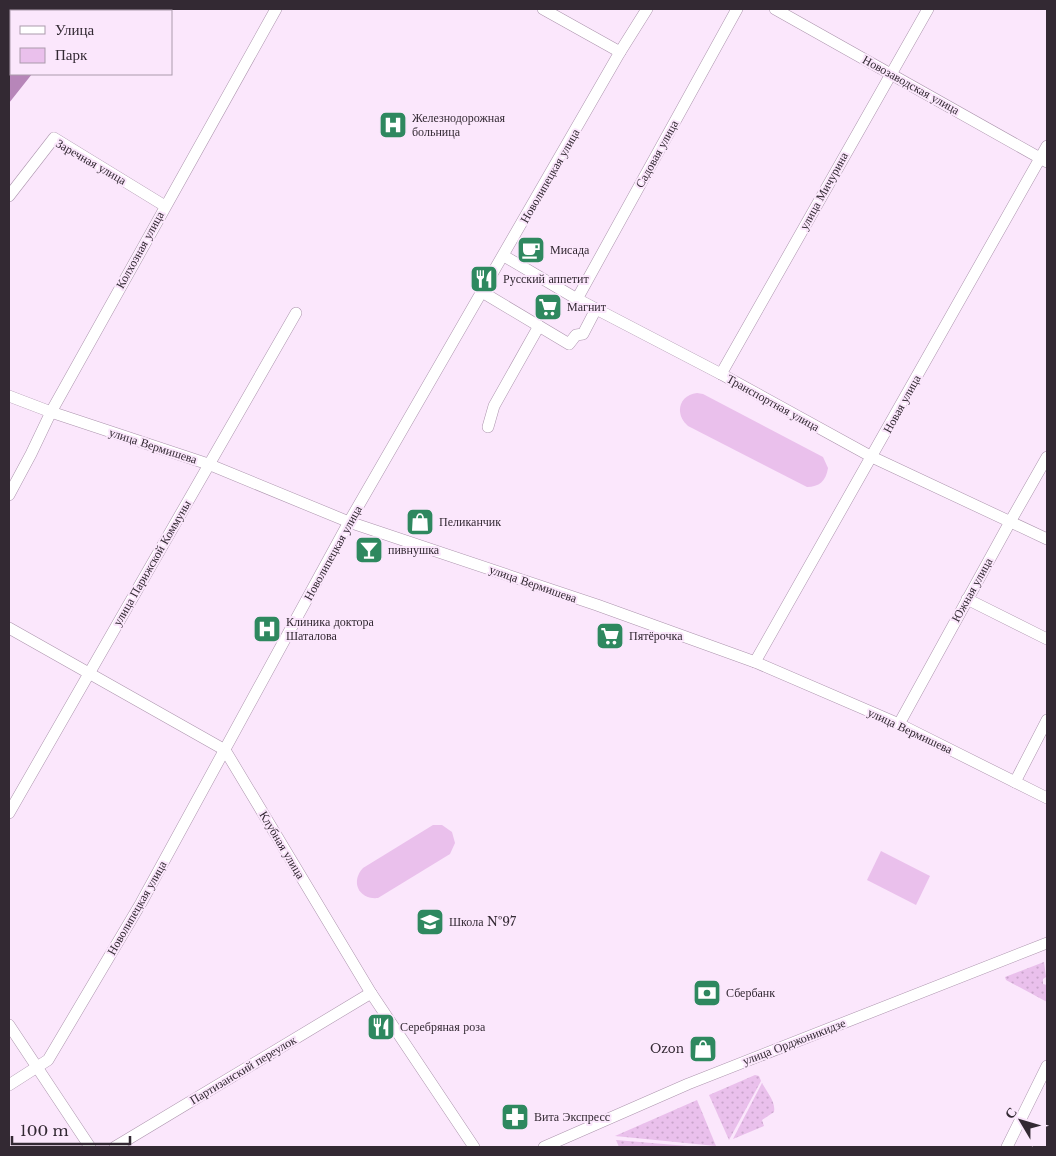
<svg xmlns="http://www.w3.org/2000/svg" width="1056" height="1156" font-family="'Libre Baskerville',serif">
  <defs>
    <pattern id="green-dots" width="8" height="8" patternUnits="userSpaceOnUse" patternTransform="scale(1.25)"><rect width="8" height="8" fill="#eac0ec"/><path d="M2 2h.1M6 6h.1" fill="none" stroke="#c9a5cb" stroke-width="1.8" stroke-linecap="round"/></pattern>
  </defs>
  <rect width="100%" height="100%" fill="#fbe7fc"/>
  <g fill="url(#green-dots)">
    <polygon points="1044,962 1046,977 1043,979 1043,984 1047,985 1047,1002 1006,980 1005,977"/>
    <polygon points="755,1075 759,1076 761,1081 729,1140 709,1095"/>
    <path d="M762 1083C767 1092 776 1102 774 1112L762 1120 764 1126 733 1139Z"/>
    <polygon points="697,1100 716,1146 615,1136"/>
    <polygon points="616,1140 699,1147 619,1147"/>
  </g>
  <g fill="#eac0ec">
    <path d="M697 393 703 394 823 457 828 468C826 481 819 487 807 487L688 426C674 414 679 395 697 393Z"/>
    <path d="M433 825H442L452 832 455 843 450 854 378 898C359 900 350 882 363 868Z"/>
    <polygon points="881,851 930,876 916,905 867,880"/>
  </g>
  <polygon fill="#b786b9" points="9,9 83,9 81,11 11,11 11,74 32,74 9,103"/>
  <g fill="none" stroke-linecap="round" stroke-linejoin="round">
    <defs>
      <g id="minor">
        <polyline points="543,9 620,52"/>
        <polyline points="775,9 1047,162"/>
        <polyline points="9,196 54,138 165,206"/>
        <polyline points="504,256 577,299 721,374 872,457 1047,539"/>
        <polyline points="482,292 569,344 576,335 583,334 596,309"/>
        <polyline points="577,299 737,9"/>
        <polyline points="721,374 928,9"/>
        <polyline points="9,396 51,412 208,464 349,522 597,605 755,662 899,724 1047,798"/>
        <polyline points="488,427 494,406 539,326"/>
        <polyline points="9,495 31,454 51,412 276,9"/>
        <polyline points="967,599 1047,639"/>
        <polyline points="9,628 225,750 371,993 474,1147"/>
        <polyline points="755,662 1047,146"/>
        <polyline points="899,724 1010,522 1047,457"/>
        <polyline points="1015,782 1047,720"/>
        <polyline points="9,813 296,313"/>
        <polyline points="9,1025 90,1147"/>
        <polyline points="9,1085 48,1060 141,903 349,522 620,52 647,9"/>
        <polyline points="115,1147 371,993"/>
        <polyline points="544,1147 688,1084 1047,943"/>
        <polyline points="1007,1147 1047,1066"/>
      </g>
    </defs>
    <use href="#minor" stroke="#ac94ad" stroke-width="12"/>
    <use href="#minor" stroke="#fff" stroke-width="11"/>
  </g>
  <defs>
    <symbol id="hospital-square" viewBox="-11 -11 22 22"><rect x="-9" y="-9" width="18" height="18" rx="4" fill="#2e885f" stroke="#fbe7fc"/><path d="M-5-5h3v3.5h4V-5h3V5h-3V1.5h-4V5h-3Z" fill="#fff"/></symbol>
    <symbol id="cafe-square" viewBox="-11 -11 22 22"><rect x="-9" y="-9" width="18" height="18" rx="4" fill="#2e885f" stroke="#fbe7fc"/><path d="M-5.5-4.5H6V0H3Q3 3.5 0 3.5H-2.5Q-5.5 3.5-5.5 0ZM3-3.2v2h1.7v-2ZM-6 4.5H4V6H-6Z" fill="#fff"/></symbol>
    <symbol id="restaurant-square" viewBox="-11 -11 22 22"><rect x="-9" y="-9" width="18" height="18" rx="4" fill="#2e885f" stroke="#fbe7fc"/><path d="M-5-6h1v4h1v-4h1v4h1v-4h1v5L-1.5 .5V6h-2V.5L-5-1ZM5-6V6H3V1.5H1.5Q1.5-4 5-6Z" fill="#fff"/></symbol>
    <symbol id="supermarket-square" viewBox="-11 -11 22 22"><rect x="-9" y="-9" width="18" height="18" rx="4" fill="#2e885f" stroke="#fbe7fc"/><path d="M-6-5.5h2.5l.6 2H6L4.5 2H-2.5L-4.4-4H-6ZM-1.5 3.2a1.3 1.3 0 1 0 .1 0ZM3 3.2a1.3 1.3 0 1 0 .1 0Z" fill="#fff"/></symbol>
    <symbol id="shop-square" viewBox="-11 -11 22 22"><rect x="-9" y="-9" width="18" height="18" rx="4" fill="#2e885f" stroke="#fbe7fc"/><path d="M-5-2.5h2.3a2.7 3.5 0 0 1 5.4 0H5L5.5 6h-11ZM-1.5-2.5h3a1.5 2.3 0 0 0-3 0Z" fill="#fff"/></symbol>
    <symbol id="bar-square" viewBox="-11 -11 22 22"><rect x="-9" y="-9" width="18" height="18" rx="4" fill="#2e885f" stroke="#fbe7fc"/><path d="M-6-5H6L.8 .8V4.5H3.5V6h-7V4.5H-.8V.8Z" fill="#fff"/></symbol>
    <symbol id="school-square" viewBox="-11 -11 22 22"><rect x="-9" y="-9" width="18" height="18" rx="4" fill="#2e885f" stroke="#fbe7fc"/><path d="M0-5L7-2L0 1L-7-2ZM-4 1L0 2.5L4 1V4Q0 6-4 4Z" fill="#fff"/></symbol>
    <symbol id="bank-square" viewBox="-11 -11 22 22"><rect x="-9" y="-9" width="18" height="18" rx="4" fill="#2e885f" stroke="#fbe7fc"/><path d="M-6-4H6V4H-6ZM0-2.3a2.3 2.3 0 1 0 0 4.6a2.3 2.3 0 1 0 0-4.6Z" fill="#fff"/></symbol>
    <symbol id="pharmacy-square" viewBox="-11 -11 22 22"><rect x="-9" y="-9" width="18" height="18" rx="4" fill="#2e885f" stroke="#fbe7fc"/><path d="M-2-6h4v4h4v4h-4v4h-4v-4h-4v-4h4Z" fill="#fff"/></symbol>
  </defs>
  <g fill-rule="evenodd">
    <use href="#hospital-square" x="377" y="109" width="32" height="32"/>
    <use href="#cafe-square" x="515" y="234" width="32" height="32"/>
    <use href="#restaurant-square" x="468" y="263" width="32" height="32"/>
    <use href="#supermarket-square" x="532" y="291" width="32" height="32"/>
    <use href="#shop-square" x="404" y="506" width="32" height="32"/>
    <use href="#bar-square" x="353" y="534" width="32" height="32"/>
    <use href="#hospital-square" x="251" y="613" width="32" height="32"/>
    <use href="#supermarket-square" x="594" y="620" width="32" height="32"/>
    <use href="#school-square" x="414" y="906" width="32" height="32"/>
    <use href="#bank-square" x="691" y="977" width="32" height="32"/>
    <use href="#restaurant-square" x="365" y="1011" width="32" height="32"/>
    <use href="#shop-square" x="687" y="1033" width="32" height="32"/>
    <use href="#pharmacy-square" x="499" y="1101" width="32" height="32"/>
  </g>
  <g text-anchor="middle" stroke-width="4" stroke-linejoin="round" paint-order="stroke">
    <g font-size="12" fill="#332933" stroke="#fbe7fc">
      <text transform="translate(911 85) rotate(29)" y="4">Новозаводская улица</text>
      <text transform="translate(657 154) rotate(-61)" y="4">Садовая улица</text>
      <text transform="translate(91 162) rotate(30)" y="4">Заречная улица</text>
      <text transform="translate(550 176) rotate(-60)" y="4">Новолипецкая улица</text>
      <text transform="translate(824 191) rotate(-61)" y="4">улица Мичурина</text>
      <text transform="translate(140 250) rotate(-61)" y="4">Колхозная улица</text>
      <text transform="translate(773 403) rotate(29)" y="4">Транспортная улица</text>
      <text transform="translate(902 404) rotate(-61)" y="4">Новая улица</text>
      <text transform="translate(153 446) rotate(18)" y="4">улица Вермишева</text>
      <text transform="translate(333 553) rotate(-61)" y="4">Новолипецкая улица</text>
      <text transform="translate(152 563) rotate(-60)" y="4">улица Парижской Коммуны</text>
      <text transform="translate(533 584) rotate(19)" y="4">улица Вермишева</text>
      <text transform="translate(972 590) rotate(-61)" y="4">Южная улица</text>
      <text transform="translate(910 731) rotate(25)" y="4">улица Вермишева</text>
      <text transform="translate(282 845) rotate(59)" y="4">Клубная улица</text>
      <text transform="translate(137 908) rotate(-60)" y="4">Новолипецкая улица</text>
      <text transform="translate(794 1042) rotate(-21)" y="4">улица Орджоникидзе</text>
      <text transform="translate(243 1070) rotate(-31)" y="4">Партизанский переулок</text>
    </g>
    <g font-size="12" fill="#332933" stroke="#fbe7fc" text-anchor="start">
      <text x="412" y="122">Железнодорожная<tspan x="412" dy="14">больница</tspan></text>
      <text x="550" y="254">Мисада</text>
      <text x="503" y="283">Русский аппетит</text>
      <text x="567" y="311">Магнит</text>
      <text x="439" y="526">Пеликанчик</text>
      <text x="388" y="554">пивнушка</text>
      <text x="286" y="626">Клиника доктора<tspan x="286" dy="14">Шаталова</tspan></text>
      <text x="629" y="640">Пятёрочка</text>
      <text x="449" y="926">Школа №97</text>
      <text x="726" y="997">Сбербанк</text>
      <text x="400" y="1031">Серебряная роза</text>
      <text x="684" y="1053" text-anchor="end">Ozon</text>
      <text x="534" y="1121">Вита Экспресс</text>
    </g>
  </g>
  <rect width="1056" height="1156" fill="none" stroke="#332933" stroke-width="20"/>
  <rect x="10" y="10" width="162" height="65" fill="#fbe7fc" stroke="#ab9bac"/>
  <rect x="20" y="26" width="25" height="8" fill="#ffffff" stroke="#ab9bac"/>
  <text x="55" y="35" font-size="15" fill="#332933">Улица</text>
  <rect x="20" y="48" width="25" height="15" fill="#eac0ec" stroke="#ab9bac"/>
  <text x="55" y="60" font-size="15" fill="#332933">Парк</text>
  <g transform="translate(1021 1121) rotate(308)" stroke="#fbe7fc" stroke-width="4" paint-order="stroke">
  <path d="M0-4L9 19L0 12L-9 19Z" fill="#332933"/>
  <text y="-8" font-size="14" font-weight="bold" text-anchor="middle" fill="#332933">С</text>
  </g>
  <path d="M12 1136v8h118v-8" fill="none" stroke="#332933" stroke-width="2.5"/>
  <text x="20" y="1136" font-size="15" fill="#332933" stroke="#fbe7fc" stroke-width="4" paint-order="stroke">100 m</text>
</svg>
